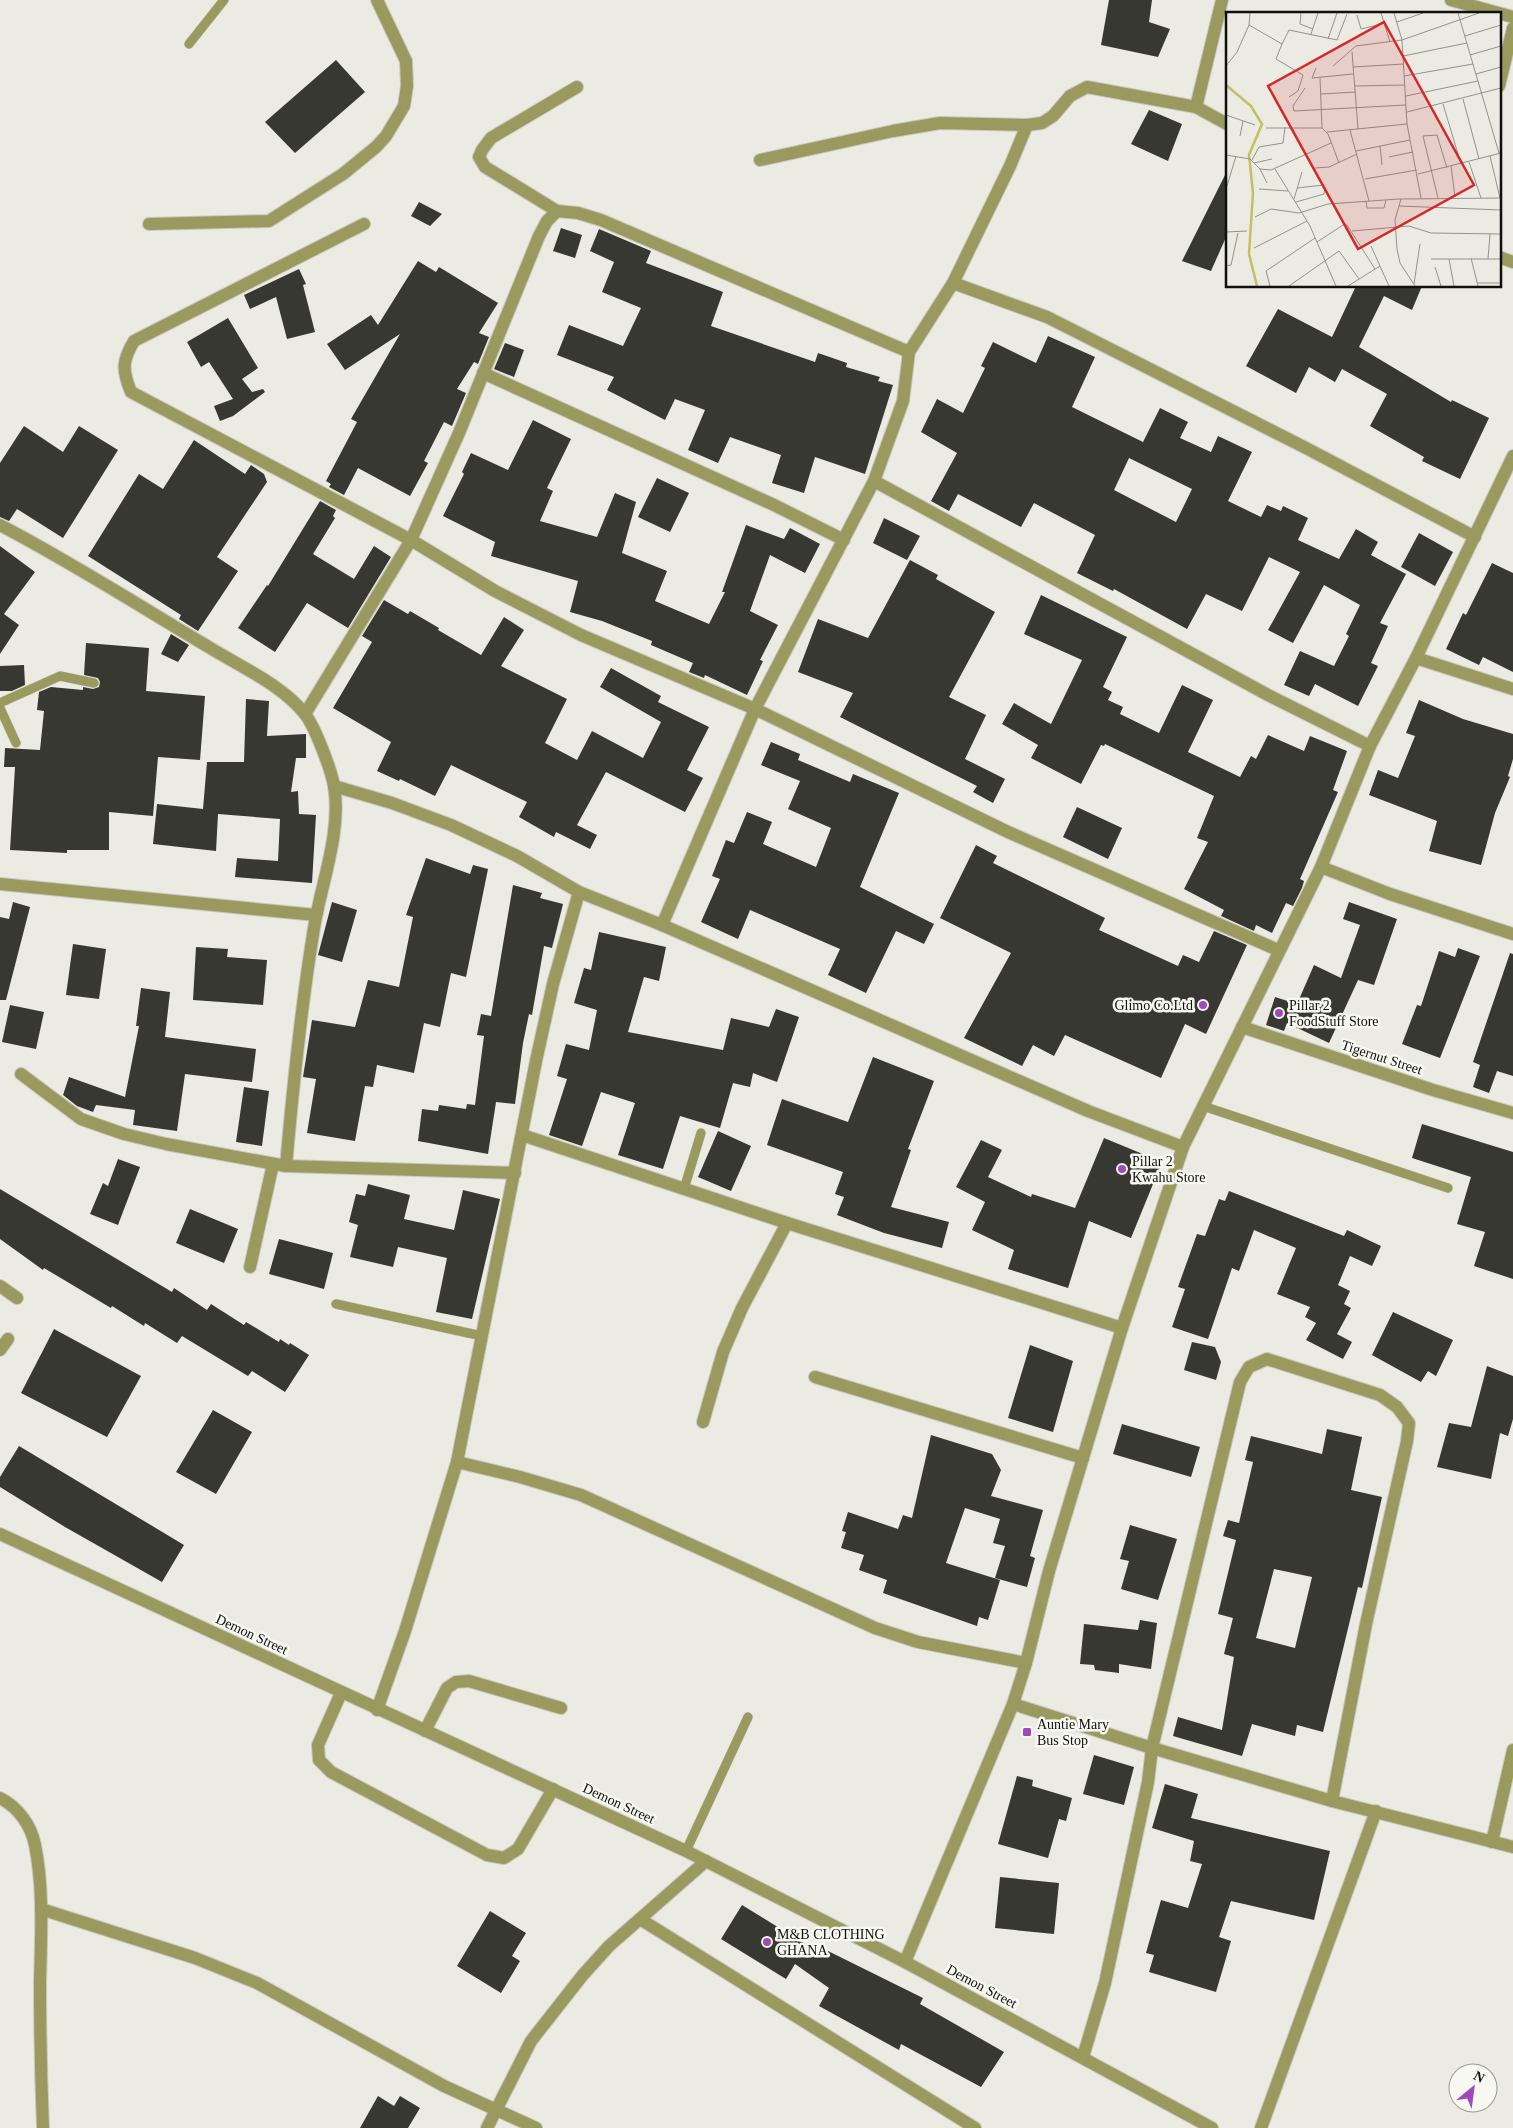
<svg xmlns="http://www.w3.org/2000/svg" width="1513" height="2128" font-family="Georgia,serif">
  <rect width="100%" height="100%" fill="#ebebe4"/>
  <g fill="#383833" fill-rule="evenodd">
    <polygon points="1109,0 1152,0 1149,22 1170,29 1158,57 1101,45"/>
    <polygon points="336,60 365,92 295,153 265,122"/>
    <polygon points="1149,110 1182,124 1168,161 1131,144"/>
    <polygon points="1227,171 1227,235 1211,271 1182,261"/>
    <polygon points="419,202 442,214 430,226 411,216"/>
    <polygon points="561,228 582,235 575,258 553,251"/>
    <polygon points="599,229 651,251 646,263 723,292 711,326 815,362 818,353 847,363 846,367 880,377 878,381 893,385 865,474 815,457 804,493 772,483 781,455 730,437 718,463 688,450 705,410 675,399 665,420 607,390 614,377 557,355 569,325 623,346 641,308 602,292 614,262 590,251"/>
    <polygon points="418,261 436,272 439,267 498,303 479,333 489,337 478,364 474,362 457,389 466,393 452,426 444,422 424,461 428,463 410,496 358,468 344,495 329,487 331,484 326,481 357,422 351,419 400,334 345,370 327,344 371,315 378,325"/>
    <polygon points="299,269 306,284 303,285 315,332 287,339 276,297 250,309 244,295"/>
    <polygon points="1356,286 1422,286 1412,310 1384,296 1359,347 1451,402 1452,400 1489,418 1460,479 1422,461 1424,457 1370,426 1387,394 1342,369 1335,382 1309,367 1296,393 1246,366 1278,309 1332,337"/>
    <polygon points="228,318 258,368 242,379 252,392 263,389 265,392 233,416 220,421 214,406 233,399 209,362 201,367 187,342"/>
    <path d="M1048 336 1095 357 1072 407 1143 442 1160 408 1188 422 1180 438 1211 452 1218 436 1252 452 1228 501 1261 517 1267 505 1281 511 1283 506 1308 518 1298 540 1339 559 1356 529 1378 542 1371 555 1406 574 1380 623 1388 626 1371 663 1378 666 1358 706 1315 684 1309 696 1284 685 1300 651 1334 666 1349 636 1346 634 1360 605 1324 585 1293 643 1268 630 1300 572 1269 557 1242 611 1206 594 1187 629 1114 589 1113 591 1077 573 1095 535 1034 503 1021 527 958 494 949 511 931 501 957 453 921 432 937 399 963 413 985 368 981 366 993 342 1036 363ZM1129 458 1192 489 1176 522 1114 490Z"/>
    <polygon points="505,343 524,350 514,377 494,369"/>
    <polygon points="533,420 571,439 547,488 553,491 540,521 597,537 615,493 636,502 622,553 667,571 655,601 709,624 725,592 722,592 746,525 784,539 790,528 820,544 805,573 770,555 750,611 778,625 760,660 763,661 747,695 705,675 704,678 689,672 693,663 651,645 652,641 602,621 570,612 578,581 491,556 495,542 443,516 464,474 462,472 471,453 508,470"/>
    <polygon points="24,426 63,452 79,426 118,450 63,538 17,509 9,521 0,517 0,463"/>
    <polygon points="194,440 245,474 251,465 264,474 267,482 217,557 238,571 198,631 179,619 181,615 88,556 139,474 163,489"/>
    <polygon points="657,478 689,493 670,532 638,517"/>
    <polygon points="320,501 336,510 333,516 335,518 313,554 354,579 374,546 391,557 348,628 307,603 275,652 238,628 267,585 268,586"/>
    <polygon points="884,518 920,536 907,560 873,543"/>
    <polygon points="1419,533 1453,552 1435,586 1401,567"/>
    <polygon points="0,546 35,572 4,614 19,625 0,654"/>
    <polygon points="910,560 938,575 936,579 995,612 949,697 986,715 965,759 1005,779 993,803 973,792 977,786 840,717 853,693 798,672 818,619 868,638"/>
    <polygon points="1492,563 1513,573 1513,672 1483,657 1479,665 1446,649 1463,613 1466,615"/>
    <polygon points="1041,595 1127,637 1103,687 1112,692 1108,700 1123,707 1120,714 1159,733 1182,685 1213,700 1188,752 1240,777 1251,756 1256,759 1268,735 1304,751 1310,736 1347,751 1333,790 1338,792 1300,879 1304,881 1302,888 1293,906 1286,903 1272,933 1256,925 1254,931 1221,916 1224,910 1184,889 1208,842 1197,838 1214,796 1105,744 1104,746 1101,745 1081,784 1031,758 1038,745 1002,724 1014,703 1051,724 1082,660 1024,634"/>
    <polygon points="384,600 408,614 410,611 439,628 438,630 481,655 504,617 524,630 501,666 567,699 545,743 577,760 592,731 643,758 661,722 600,687 611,668 661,696 658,702 709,727 687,770 703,778 685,812 606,772 577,825 597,835 590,849 556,832 554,837 519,817 527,802 451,765 435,796 400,779 399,781 377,771 391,742 333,708 372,642 362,636"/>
    <polygon points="171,634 189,645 178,662 161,654"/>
    <polygon points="86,643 149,648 146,691 205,696 200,760 158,757 153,816 109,812 109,850 67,850 67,853 10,850 15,767 4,767 5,748 40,750 44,711 37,710 39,692 51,687 83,690 83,687 93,689 99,687 100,682 98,678 84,675"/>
    <polygon points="24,665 25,685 12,691 0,691 0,666"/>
    <polygon points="246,699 269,701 267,736 306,734 306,758 296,758 291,792 298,791 299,814 316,815 312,883 235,877 237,858 278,861 280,819 218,814 216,851 153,844 157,804 203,809 207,762 244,762"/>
    <polygon points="1419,700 1463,719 1513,734 1513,759 1508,776 1510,777 1495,813 1481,865 1429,851 1437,821 1369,795 1378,770 1398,778 1415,736 1406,733"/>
    <polygon points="771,742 800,754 798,760 850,782 853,774 899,793 860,887 934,924 924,944 896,931 866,993 828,975 840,949 750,910 738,939 701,922 720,879 712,876 726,840 734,843 747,812 772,822 763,844 816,867 831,828 788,809 800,781 761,765"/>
    <polygon points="1077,807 1122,828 1108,859 1063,837"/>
    <polygon points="976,845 997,856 993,863 1105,918 1099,930 1178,966 1183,955 1199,962 1214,931 1247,945 1206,1034 1185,1024 1161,1078 1065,1035 1054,1056 1033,1045 1022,1066 964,1038 1011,953 940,918"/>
    <polygon points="426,858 470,874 473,865 488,869 466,977 451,973 440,1027 424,1023 414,1073 377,1065 373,1087 365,1086 355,1141 307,1133 316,1079 303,1077 312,1020 355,1027 368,980 399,987 413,917 406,915"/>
    <polygon points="513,885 542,893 540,898 563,904 552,948 544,946 532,1015 529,1014 523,1043 515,1104 496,1102 488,1154 418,1141 422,1109 438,1111 439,1105 466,1109 467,1104 475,1105 484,1036 477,1035 481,1014 491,1016"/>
    <polygon points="13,902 30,907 6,1000 0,1000 0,917 9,919"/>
    <polygon points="332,902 357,910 342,962 318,955"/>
    <polygon points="1349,902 1397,919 1374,985 1358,980 1329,1043 1287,1023 1284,1031 1266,1025 1275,997 1297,1004 1314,965 1341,978 1360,925 1343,919"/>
    <polygon points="599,932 666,947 659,981 644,977 628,1032 723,1050 731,1018 769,1027 776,1009 799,1017 777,1082 753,1073 750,1087 733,1083 720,1128 680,1116 663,1169 618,1155 635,1103 601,1092 582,1146 549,1135 567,1079 557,1076 566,1044 589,1050 597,1010 574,1003 584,968 591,970"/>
    <polygon points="73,944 106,949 99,999 66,995"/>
    <polygon points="196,947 228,949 227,957 267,960 263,1005 193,1000"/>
    <polygon points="1458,948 1480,956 1440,1058 1402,1044 1417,1005 1421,1006 1439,951 1455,957"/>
    <polygon points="1510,953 1513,954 1513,1076 1497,1071 1489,1093 1473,1087 1480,1065 1473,1062"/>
    <polygon points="141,988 170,992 165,1037 256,1049 252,1082 185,1074 177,1131 133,1125 135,1110 96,1105 93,1112 77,1106 63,1095 69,1077 125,1097 139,1026 136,1026"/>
    <polygon points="10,1005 44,1012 36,1049 2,1042"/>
    <polygon points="873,1057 934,1081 908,1149 911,1150 891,1207 949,1222 942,1248 884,1233 837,1215 844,1197 835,1194 843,1172 767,1145 782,1099 848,1122"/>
    <polygon points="244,1087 269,1091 262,1146 236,1142"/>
    <polygon points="1422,1124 1513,1152 1513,1279 1474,1266 1485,1232 1457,1224 1471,1177 1412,1158"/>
    <polygon points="718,1131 751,1146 731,1191 698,1177"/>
    <polygon points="1104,1138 1162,1162 1131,1238 1089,1221 1068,1288 1008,1269 1014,1250 972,1230 985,1202 956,1187 981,1140 1002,1150 988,1177 1031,1197 1032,1194 1075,1208"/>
    <polygon points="118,1159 140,1167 118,1225 90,1214 103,1183 108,1186"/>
    <polygon points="368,1184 410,1195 404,1219 454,1230 463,1190 500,1199 472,1319 436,1312 447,1258 398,1247 393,1267 350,1257 358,1225 349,1222 356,1194 365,1196"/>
    <polygon points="0,1189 172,1292 174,1288 207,1310 211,1304 244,1325 246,1322 279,1342 280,1339 289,1345 290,1343 309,1355 285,1392 252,1371 248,1376 182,1336 177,1343 145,1323 144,1326 112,1306 111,1308 44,1268 43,1270 0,1239"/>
    <polygon points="1229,1191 1344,1236 1347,1230 1381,1246 1372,1266 1350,1256 1338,1285 1350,1291 1344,1304 1351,1308 1337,1334 1352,1342 1343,1359 1306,1340 1316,1323 1305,1317 1310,1307 1277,1294 1296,1248 1254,1230 1239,1271 1232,1268 1208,1339 1172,1327 1185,1289 1178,1287 1197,1234 1205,1236 1219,1199 1225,1201"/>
    <polygon points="190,1209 238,1229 224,1263 176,1243"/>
    <polygon points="279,1239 333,1253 324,1289 269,1274"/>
    <polygon points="1393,1312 1453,1340 1436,1376 1428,1371 1421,1382 1372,1355"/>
    <polygon points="54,1329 141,1376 107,1437 21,1393"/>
    <polygon points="1192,1342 1215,1347 1221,1362 1216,1380 1184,1370"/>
    <polygon points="1030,1345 1073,1361 1053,1432 1008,1418"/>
    <polygon points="1487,1366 1513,1376 1513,1419 1508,1436 1500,1433 1491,1479 1437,1467 1449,1423 1471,1427"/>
    <polygon points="213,1410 252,1432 216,1494 176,1472"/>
    <polygon points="1122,1424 1200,1447 1191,1477 1113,1454"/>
    <path d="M1327 1429 1362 1437 1351 1490 1382 1497 1362 1588 1358 1587 1323 1732 1297 1725 1295 1736 1252 1724 1242 1756 1173 1736 1178 1717 1222 1730 1234 1657 1224 1654 1233 1618 1218 1614 1236 1540 1223 1536 1228 1520 1239 1523 1253 1462 1245 1460 1251 1436 1322 1454ZM1274 1569 1312 1577 1295 1648 1256 1638Z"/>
    <polygon points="931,1435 992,1454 1001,1470 991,1496 1043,1510 1030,1556 1035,1558 1027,1587 995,1578 1005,1546 993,1543 1000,1519 965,1508 946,1563 1000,1580 988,1620 979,1617 977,1626 883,1593 887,1580 859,1570 864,1555 841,1548 846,1532 842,1531 848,1512 898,1529 903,1515 912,1518"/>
    <polygon points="19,1446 184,1545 162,1582 65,1527 0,1487 0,1477"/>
    <polygon points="1130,1525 1177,1539 1158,1600 1121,1589 1129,1561 1120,1559"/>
    <polygon points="1140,1620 1157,1623 1151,1669 1119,1664 1119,1673 1095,1670 1094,1665 1080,1664 1084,1624 1138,1630"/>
    <polygon points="1094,1755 1134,1767 1124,1805 1083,1794"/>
    <polygon points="1017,1776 1033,1780 1032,1786 1072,1798 1066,1821 1059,1819 1048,1858 998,1844"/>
    <polygon points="1165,1784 1198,1794 1191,1818 1330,1851 1314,1920 1231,1901 1219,1937 1231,1941 1216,1992 1149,1972 1154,1955 1146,1953 1161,1900 1188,1908 1202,1864 1190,1861 1194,1841 1152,1828"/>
    <polygon points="1000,1877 1059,1883 1054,1934 995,1928"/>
    <polygon points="742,1905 823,1955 826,1950 923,1998 920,2004 1004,2052 981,2087 901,2044 899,2050 819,2006 829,1988 795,1964 786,1979 721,1939"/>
    <polygon points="490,1911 526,1933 512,1956 520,1961 501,1993 457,1966"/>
    <polygon points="378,2096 394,2106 400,2096 420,2108 408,2128 360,2128"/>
  </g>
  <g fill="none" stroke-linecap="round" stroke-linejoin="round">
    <defs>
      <g id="lane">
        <polyline points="189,44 224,0"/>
        <polyline points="0,703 60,676 94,683"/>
        <polyline points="0,708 16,743"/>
        <polyline points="1203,1106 1448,1188"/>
        <polyline points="684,1189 701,1133"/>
        <polyline points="336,1304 482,1336"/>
        <polyline points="686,1851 748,1717"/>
      </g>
      <g id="street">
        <polyline points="1451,0 1513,17"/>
        <polyline points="1499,86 1513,28"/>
        <polyline points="577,87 491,138 482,150 479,157 485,167 557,211 578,213 601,220 909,352"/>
        <polyline points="1196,107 1222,0"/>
        <polyline points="760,160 893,131 940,123 1027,125 1042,123 1053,116 1070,96 1087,87 1196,107 1227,124"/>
        <polyline points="149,224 269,221 343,174 376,147 386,136 404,106 407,86 406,61 377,0"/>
        <path d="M364 224 134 341C122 361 122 370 131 392L411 540 495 591 581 635 755 709 1008 832 1278 950"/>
        <polyline points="1499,257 1513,262"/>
        <polyline points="953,283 1047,317 1306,448 1475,537"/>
        <polyline points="483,373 774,505 844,540"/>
        <polyline points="874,481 1268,695 1370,746"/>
        <path d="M0 525C71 562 138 605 207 646 239 666 281 684 305 714 315 727 331 769 334 786 342 831 321 884 314 928 301 1007 293 1086 286 1166"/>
        <polyline points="1416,658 1513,689"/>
        <polyline points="305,714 411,540 459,433 539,236 547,221 557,211"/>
        <polyline points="334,786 392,803 451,825 517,856 579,892 662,925 1088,1111 1183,1147"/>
        <polyline points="1321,867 1390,894 1513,934"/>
        <polyline points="0,884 316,915"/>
        <polyline points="662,925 755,709 874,481 903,401 909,352 953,283 1010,166 1027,125"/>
        <polyline points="1242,1027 1433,1090 1513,1113"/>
        <polyline points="21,1074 81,1119 124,1134 166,1144 286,1166 515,1173"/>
        <polyline points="522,1135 787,1223 1122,1328"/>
        <polyline points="250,1267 273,1164"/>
        <polyline points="0,1286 17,1298"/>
        <polyline points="0,1350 8,1339"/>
        <polyline points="815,1377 1083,1458"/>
        <polyline points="703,1422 723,1352 742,1308 787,1223"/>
        <polyline points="457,1462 520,1477 581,1495 875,1628 918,1642 1026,1663"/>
        <polyline points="0,1534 686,1851 905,1962 1212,2128"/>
        <polyline points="341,1693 318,1745 319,1760 331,1772 487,1855 504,1858 518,1849 553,1789"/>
        <polyline points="1013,1704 1152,1748 1332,1801 1513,1847"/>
        <polyline points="377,1710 405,1631 457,1462 536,1061 553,984 579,892"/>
        <polyline points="425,1731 447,1688 456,1682 469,1681 561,1708"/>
        <path d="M0 1798C18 1807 31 1825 35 1845 44 1890 41 1937 40 1983 40 2031 41 2079 43 2128"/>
        <polyline points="1492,1842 1513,1750"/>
        <polyline points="41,1909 195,1958 257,1983 444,2086 536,2128"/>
        <polyline points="640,1919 975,2128"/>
        <polyline points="905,1962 1013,1704 1026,1663 1049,1571 1122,1328 1183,1147 1321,867 1370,746 1416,658 1513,456"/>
        <polyline points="1083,2057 1105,1983 1148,1782 1152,1748 1240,1382 1249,1367 1267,1359 1380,1395 1397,1407 1409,1423 1407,1441 1366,1624 1332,1801"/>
        <polyline points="487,2128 531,2041 582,1976 609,1946 706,1861"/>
        <polyline points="1261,2128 1376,1811"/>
      </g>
    </defs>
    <use href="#lane" stroke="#c8c8c2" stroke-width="10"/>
    <use href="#street" stroke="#c8c8c2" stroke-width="14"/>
    <use href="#lane" stroke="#9a995e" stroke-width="9"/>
    <use href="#street" stroke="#9a995e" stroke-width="12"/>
  </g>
  <g fill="#9f4ab8" stroke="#f8f8f2" stroke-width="2">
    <circle cx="1203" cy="1005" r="5"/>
    <circle cx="1279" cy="1013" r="5"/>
    <circle cx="1122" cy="1169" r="5"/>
    <rect x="1022" y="1727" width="10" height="10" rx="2.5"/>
    <circle cx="767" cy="1942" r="5"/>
  </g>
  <g text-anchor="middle" stroke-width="5" stroke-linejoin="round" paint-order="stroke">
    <g font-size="14" fill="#0f0f0d" stroke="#f8f8f2" text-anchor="start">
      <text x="1193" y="1010" text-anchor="end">Glimo Co.Ltd</text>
      <text x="1289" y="1010">Pillar 2<tspan x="1289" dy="16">FoodStuff Store</tspan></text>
      <text x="1132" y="1166">Pillar 2<tspan x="1132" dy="16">Kwahu Store</tspan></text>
      <text x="1037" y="1729">Auntie Mary<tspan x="1037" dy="16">Bus Stop</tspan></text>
      <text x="777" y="1939">M&amp;B CLOTHING<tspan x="777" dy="16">GHANA</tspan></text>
    </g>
    <g font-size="14" fill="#0f0f0d" stroke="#f8f8f2">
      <text transform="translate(1382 1057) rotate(18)" y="5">Tigernut Street</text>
      <text transform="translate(252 1634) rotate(25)" y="5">Demon Street</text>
      <text transform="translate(619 1803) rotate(25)" y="5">Demon Street</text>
      <text transform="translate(982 1986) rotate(28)" y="5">Demon Street</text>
    </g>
  </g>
  <g transform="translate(1226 12)">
    <rect width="275" height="275" fill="#ebebe4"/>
    <path fill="none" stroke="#c2c062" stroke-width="2.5" d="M0 73 25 94 36 112 23 143 27 181 23 242 31 274"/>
    <path fill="none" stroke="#93938e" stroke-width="1" d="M75 1 74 12 87 17M155 1 164 30M168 1 176 28 181 112 195 186M232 1 273 141M131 3 135 17 159 11M171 10 197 1M23 13 56 32 50 47 77 63 72 79 63 85M85 22 92 1M239 24 275 13M102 27 111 1M56 32 63 18 111 28 121 2M126 40 132 117M244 43 275 34M177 44 241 31M0 54 11 40 23 13 24 1M107 54 130 34 176 28 253 1M127 55 178 52M90 56 86 66 127 62M250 62 275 55M178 64 247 52M94 66 96 116M129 74 179 73M79 76 67 94 68 99 180 93M95 82 130 80M180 84 252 69M237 87 253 147M217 92 235 152M181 100 275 76M0 103 29 113M40 116H96L102 122 113 151M124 118 143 189M101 120 181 112M14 124 17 109M154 134 156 153M130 139 184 128M0 143 24 147 34 157 45 158 105 131M264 144 274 186M163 145 187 140M26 148 33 135 57 131 59 115M243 150 255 186M28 151 46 147M225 154 229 185M89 156 103 155 131 142M34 157 41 171M49 157 84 214 110 274M192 162 275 141M139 167 191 158M71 176 98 173M0 177 10 144M33 177 62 179M212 186 197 124 211 123 221 156M68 187 76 160M175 187 169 208 171 237 174 251 189 274M140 189 141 196H158L160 188M70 190 98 182 99 176M173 194 275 198M29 205 45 197 73 201 102 192 173 187 275 186M126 219 183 214 205 221 275 222M0 220 21 219M91 230 117 213H121L149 257M145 234 163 274M28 236 81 209M245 246 252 274M205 247H275M223 247 228 274M262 247 264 222M0 254 5 253 12 221M209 255 215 274M251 271H275M188 272 194 232M44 274 40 259 89 226M63 274 113 239 133 267M122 274 154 254"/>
    <path fill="#d62828" fill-opacity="0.15" stroke="#d62828" stroke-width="2.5" d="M158 10 248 173 132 237 42 74Z"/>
    <rect width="275" height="275" fill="none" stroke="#0f0f0d" stroke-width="2.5"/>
  </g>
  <g transform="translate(1473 2088) rotate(29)"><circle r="24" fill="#f8f8f2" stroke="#9b9b96"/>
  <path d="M0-4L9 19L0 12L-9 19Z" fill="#9f4ab8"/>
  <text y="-8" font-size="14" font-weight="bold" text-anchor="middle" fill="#0f0f0d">N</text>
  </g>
</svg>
